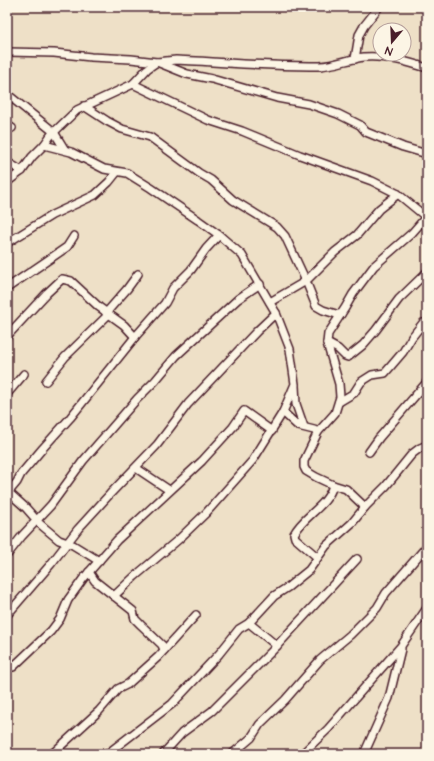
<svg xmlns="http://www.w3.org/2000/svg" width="434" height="761" font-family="'Architects Daughter',sans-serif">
  <rect width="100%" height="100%" fill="#eee0c7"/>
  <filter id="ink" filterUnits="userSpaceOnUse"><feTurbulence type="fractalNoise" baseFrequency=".025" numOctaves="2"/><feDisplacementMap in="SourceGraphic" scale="8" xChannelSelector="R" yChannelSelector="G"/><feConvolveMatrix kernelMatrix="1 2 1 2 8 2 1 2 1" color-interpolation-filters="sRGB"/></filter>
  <g filter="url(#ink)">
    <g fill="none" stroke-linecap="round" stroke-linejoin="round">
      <defs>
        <g id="minor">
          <path d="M7 52 54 53 91 57 131 59 157 62 176 60C224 62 272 67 320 66 335 65 349 59 364 57 384 55 409 62 427 68"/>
          <polyline points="355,59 359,35 364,26 379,7"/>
          <polyline points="133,84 208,120 242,131 300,155 372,181 398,194 426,217 412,233 374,266 353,294 345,308 328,334 327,343 339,384 340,397 335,413 318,432 304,461 304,467 306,471 316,477 333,485 346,489 365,507"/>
          <polyline points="7,94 54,132 65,150"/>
          <polyline points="84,106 107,121 122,129 150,137 199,173 211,180 233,200 277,227 285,236 306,281 316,306 323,310 336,314 341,314"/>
          <polyline points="7,125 12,128"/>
          <polyline points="44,145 71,152 104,169 127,173 151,188 198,220 219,235 242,255 276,313 290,349 295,384 283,412 298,426 314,430 318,432"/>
          <polyline points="7,162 22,171"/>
          <polyline points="7,182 22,171 32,157 44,145 51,135 77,110 133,84 147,69 157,62 187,74 212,79 277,98 309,104 338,114 360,125 366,132 403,147 427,154"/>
          <polyline points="7,243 52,215 95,195 109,182 117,172"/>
          <polyline points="7,288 67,247 74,236"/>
          <polyline points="270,302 306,281 335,252 357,235 379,209 398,194"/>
          <polyline points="106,313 127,289 138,274"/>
          <polyline points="7,336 47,293 62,279 71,281 99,307 124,325 135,337"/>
          <polyline points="327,343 338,349 345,356 348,357 363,345 376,330 399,299 427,272"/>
          <polyline points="46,381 65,357 109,314"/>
          <polyline points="295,386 296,404 304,427"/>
          <polyline points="7,394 24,374"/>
          <polyline points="339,402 354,393 361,382 372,375 385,373 403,352 412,337 423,323"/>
          <polyline points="369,452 379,438 427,382"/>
          <polyline points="136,468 169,490"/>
          <polyline points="7,491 26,508 40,524 59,540 73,545 99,561"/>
          <polyline points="7,494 17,482 21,474 43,448 70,418 135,337 165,303 173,288 191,270 206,249 219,235"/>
          <polyline points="7,555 22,536 51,505 83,461 137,399 155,381 176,356 238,299 260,284"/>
          <path d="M317 557 295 538 294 534C304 515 328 506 333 485"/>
          <polyline points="89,572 95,581 133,611 135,619 141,625 162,645 164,650"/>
          <polyline points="114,596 134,577 179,539 206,513 253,460 283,412"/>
          <polyline points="7,615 51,564 78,529 110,494 157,445 188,404 257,331 276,313"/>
          <polyline points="249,623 277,646"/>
          <polyline points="7,664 13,667 51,631 60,619 68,600 83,579 117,540 202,461 233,427 244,411 272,431"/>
          <polyline points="52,754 99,711 118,689 128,684 158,657 196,615"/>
          <polyline points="107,754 172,704 219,654 239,629 249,623 274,596 288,587 309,570 326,546 352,523 365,507 386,486 412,454 420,448 427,445"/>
          <polyline points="163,754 182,733 212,711 272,651 357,559"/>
          <polyline points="232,754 251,738 260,724 285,700 320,660 350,635 377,608 386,593 427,546"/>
          <polyline points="302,754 328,729 401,646 427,608"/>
          <polyline points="364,754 389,698 401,649"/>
        </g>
      </defs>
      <use href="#minor" stroke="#4a1f2b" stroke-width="10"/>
      <use href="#minor" stroke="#fcf5e5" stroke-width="7"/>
    </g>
  </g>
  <rect width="434" height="761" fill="none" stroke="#fcf5e5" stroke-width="24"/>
  <rect x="12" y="12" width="410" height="737" fill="none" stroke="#4a1f2b" stroke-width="1.5" filter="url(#ink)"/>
  <g transform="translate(392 42) rotate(199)"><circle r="19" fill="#fcf5e5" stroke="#b59f9b"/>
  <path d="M0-3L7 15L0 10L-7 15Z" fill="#4a1f2b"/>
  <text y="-6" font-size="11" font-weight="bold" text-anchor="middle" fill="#4a1f2b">N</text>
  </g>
</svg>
